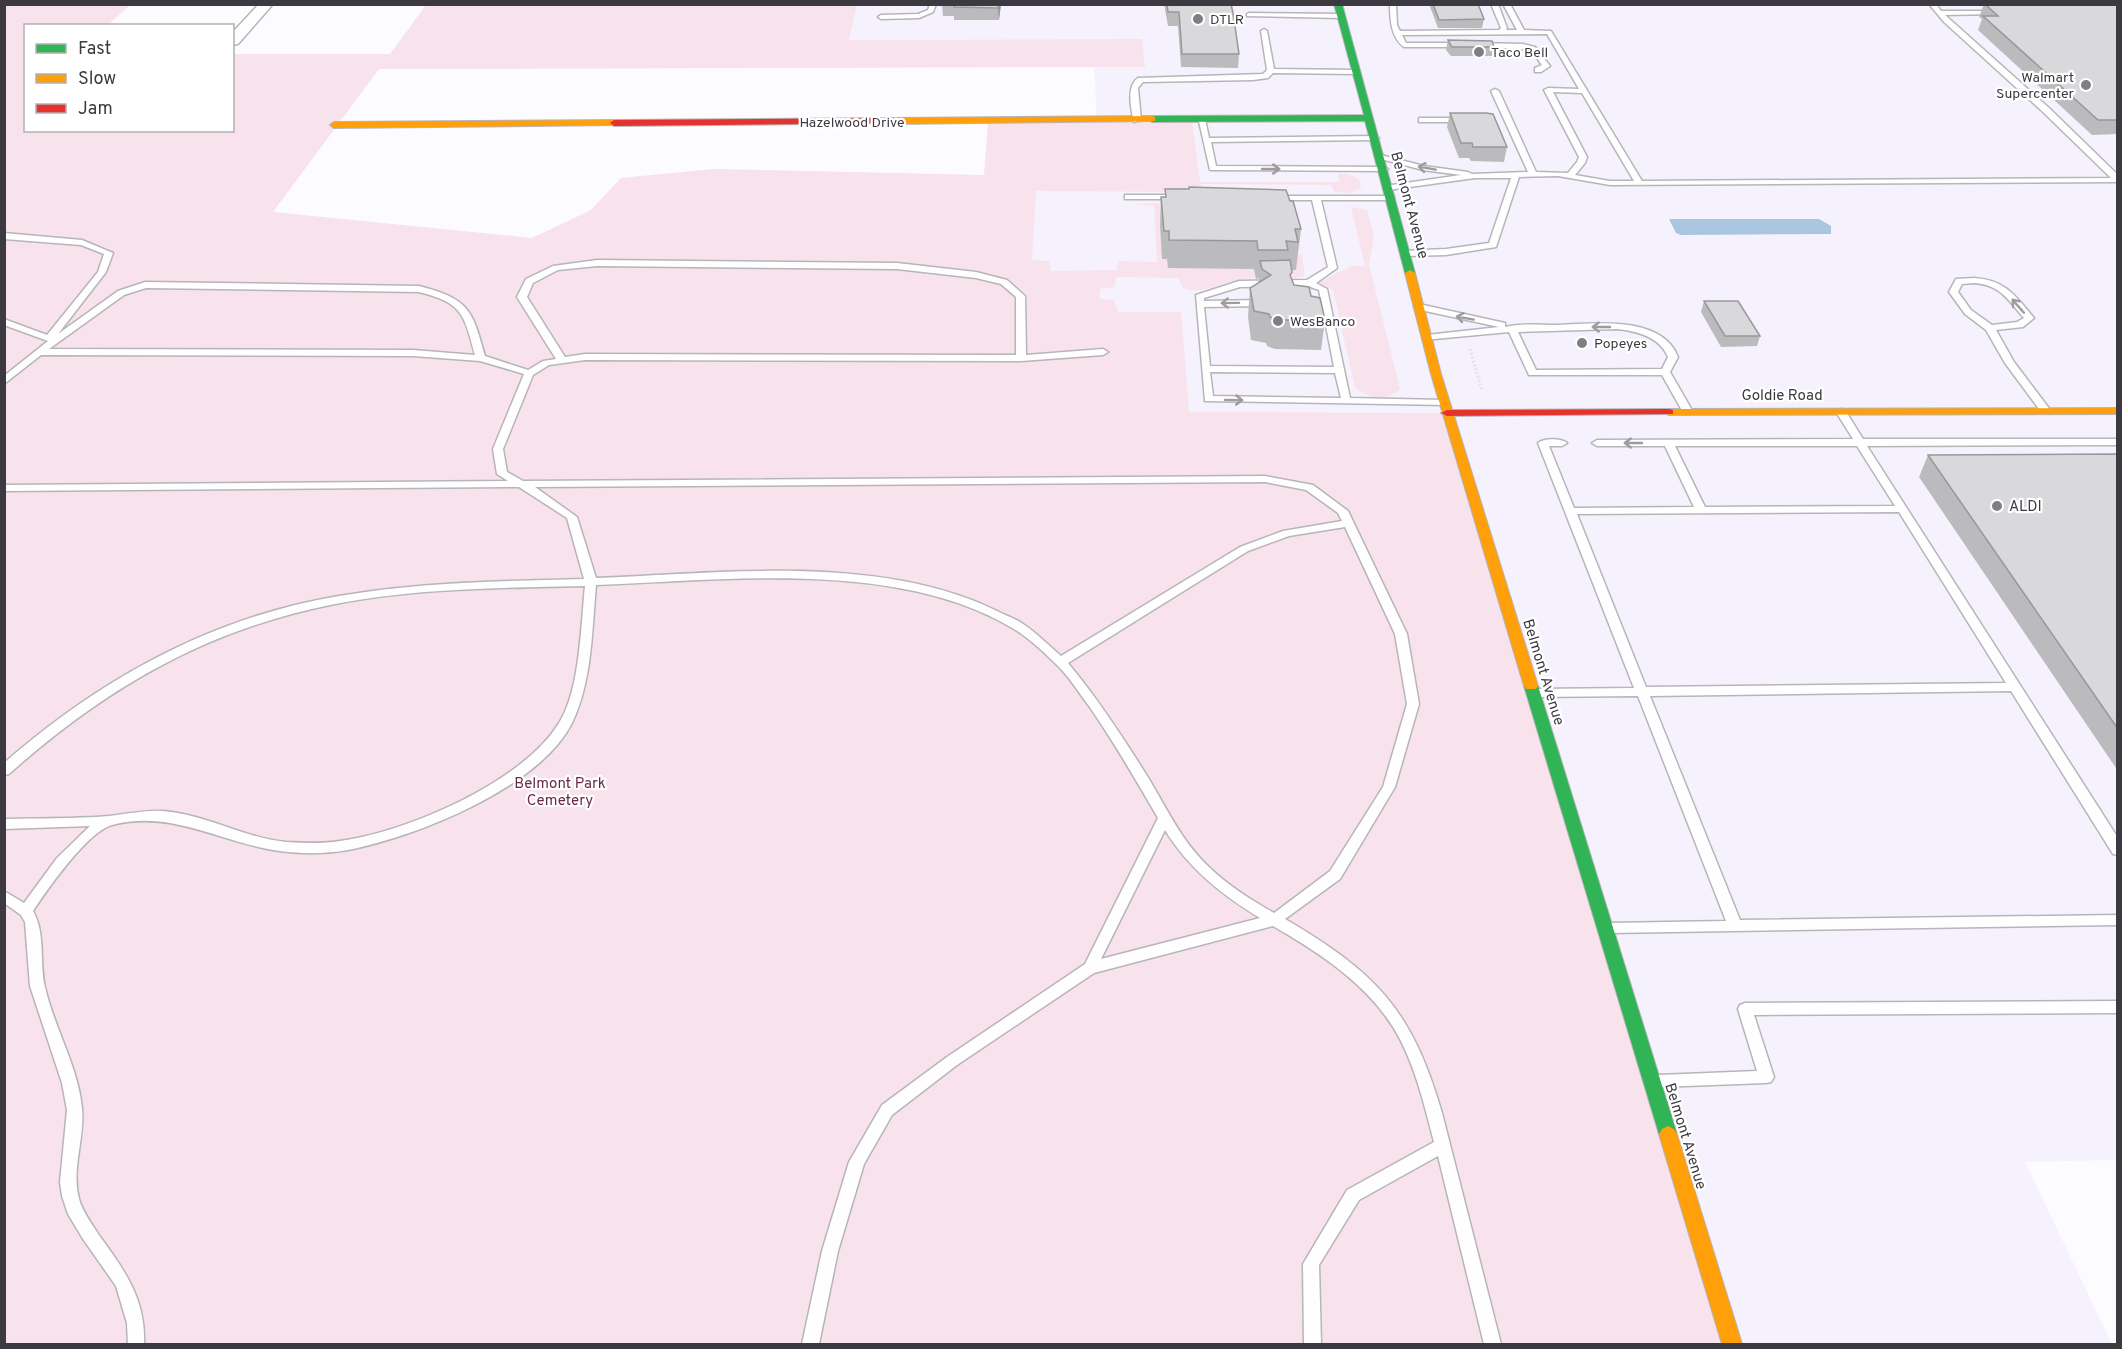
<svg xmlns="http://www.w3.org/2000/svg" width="2122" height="1349" font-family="Overpass,sans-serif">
  <rect width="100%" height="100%" fill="#fcfbfe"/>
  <polygon fill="#f6f2fd" points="857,4 2117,5 2117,1160 2025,1162 2112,1344 1732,1344 1447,413 1189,412 1087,316 1021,273 983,191 1097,121 1094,67 1145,67 849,40"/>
  <g fill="#f8e2eb">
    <path d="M857 4 849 40 1142 39 1145 67 379 69 273 212 532 238 591 210 621 178 714 169 984 175 988 121 1192 122 1200 182H1339L1338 174H1348L1359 179 1361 188 1351 193 1334 192 1331 185 1201 184V192L1036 191 1032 260 1049 261 1051 271 1117 270 1118 261 1157 262 1154 206 1134 204 1187 203 1160 225 1163 259 1292 257 1302 254 1305 276C1284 282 1263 276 1243 279 1223 281 1202 296 1183 288L1178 278 1117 277 1114 287 1100 289V299L1114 300 1118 312H1181L1189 412 1447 413 1732 1344H5V5H130L108 25 26 26V130H232L233 54H390L426 5Z"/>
    <path d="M1351 207 1367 210 1374 237 1369 265 1400 389C1388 401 1366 399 1355 387L1333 290 1319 282C1330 279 1337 270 1349 269V266H1365Z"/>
  </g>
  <polygon fill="#aac5e0" points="1669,219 1819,219 1831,226 1831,234 1681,235 1676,233"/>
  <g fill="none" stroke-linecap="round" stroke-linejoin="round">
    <defs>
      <g id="lane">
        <polygon points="930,4 936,4 933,12 919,18 881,19 878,17 881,15 918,14 928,10"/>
        <path d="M1390 4H1396L1397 25 1400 31 1499 30 1501 28 1491 4H1498L1507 28 1506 30H1517L1503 4H1510L1524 30 1551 31 1642 181 2111 178 2042 111 1944 22 1929 4H1936L1941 11H1996L1999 13 1998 14 1945 15 2048 107 2118 175V182L1610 185 1558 176 1519 177 1496 247 1446 255 1405 256 1401 253 1402 251 1446 249 1489 243 1511 178H1475L1388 190H1385V186L1461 175 1423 170 1377 158V154L1424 166 1468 172 1472 174 1528 172 1491 91 1495 89 1499 91 1536 172 1568 173 1577 162 1579 157 1544 90 1548 88 1579 89 1547 34 1402 35 1406 43H1462L1466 45 1462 47H1404C1391 38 1390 19 1390 4ZM1553 92 1582 93 1634 181H1610L1575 175 1585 163 1587 157Z"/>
        <polygon points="1249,13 1341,14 1344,16 1341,18 1247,16 1247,14"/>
        <path d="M1264 29 1267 31 1274 69 1356 70 1360 72 1356 74 1273 73 1268 78 1253 80 1143 82 1138 88 1141 120 1134 122C1131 109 1126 86 1138 78L1263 74 1267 70 1261 31Z"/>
        <polygon points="1479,43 1523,44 1535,47 1550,66 1541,72 1535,72 1535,68 1542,65 1531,50 1477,46 1475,45"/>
        <polygon points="1198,117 1205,119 1209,138 1375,136 1379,138 1375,140 1211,142 1216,166 1384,167 1388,169 1384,171 1210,170"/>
        <polygon points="1419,118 1462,118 1466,120 1462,122 1419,122"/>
        <polygon points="1125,195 1180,195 1184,197 1180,199 1125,199"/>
        <path d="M1272 196H1394V200H1321L1337 268 1316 283 1327 289 1350 398 1444 400 1449 403 1447 405 1205 401 1196 295 1239 281 1307 280 1328 267 1312 200H1272ZM1308 286 1319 290 1334 367 1210 366 1204 307 1261 306 1266 303 1261 300 1204 301V298L1240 287ZM1210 372 1335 373 1341 398 1213 396Z"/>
        <path d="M4 233 82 240 113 253 106 272 58 334 118 291 145 282 419 286C469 299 472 309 485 356L528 370 543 361 556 359 517 297 526 279 553 266 597 260 897 263 976 272 1007 280 1025 296 1026 355 1103 349 1108 352 1103 355 1021 361 585 360 549 365 533 375 503 449 507 472 523 481 1265 476 1313 485 1348 511 1407 634 1419 704 1395 787 1340 879 1285 919C1377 973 1412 1010 1442 1113L1501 1344H1484L1438 1156 1359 1200 1319 1265 1321 1344H1304L1303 1264 1347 1190 1434 1142C1425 1108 1417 1073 1401 1041 1374 988 1323 955 1273 926L1094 973 957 1065 892 1115 864 1164 838 1251 819 1344H802L822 1251 849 1162 882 1105 947 1057 1085 964 1158 818C1136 780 1114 742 1089 706 1079 693 1070 678 1059 667 1047 655 1028 637 1014 629 899 559 726 580 596 585 592 630 592 682 572 723 539 788 416 837 348 850 326 854 302 854 280 851 223 844 172 809 112 825 87 832 47 890 33 911 46 934 39 962 45 987 54 1028 78 1066 82 1108 85 1138 71 1169 79 1199 83 1213 93 1226 101 1238 126 1272 146 1301 144 1344H128L127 1323 116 1286 83 1239 68 1214 62 1196 60 1182 67 1110 62 1083 30 986 25 922 21 915 4 903V891L24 903 57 858 90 826 4 829V819C39 818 74 819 109 816 127 814 145 810 163 811 205 814 244 838 286 842 304 843 322 844 340 841 407 832 523 782 559 723 580 690 581 625 585 586 502 588 417 588 335 604 207 629 105 688 9 774L4 775V763C100 679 212 617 339 596 420 582 502 581 584 579L567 518 519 487 4 491V485L508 481 497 474 493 449 524 374 480 361 413 356 41 355 4 384V376L48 341 4 325V319L47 335 98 272 104 254 81 245 4 239ZM597 266 897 269 976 278 1001 284 1016 297V355L585 354 565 357 527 297 533 283 558 270ZM146 288 419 292C462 303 464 313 475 355L413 350 49 349 124 295ZM1265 482 1306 490 1338 513 1342 521 1283 531 1240 547 1061 656C1049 646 1037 633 1023 624 1015 618 1004 615 995 610 878 554 722 573 596 578L577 517 535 487ZM1345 527 1395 634 1407 704 1383 787 1330 871 1274 913C1251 900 1229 886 1210 868 1182 842 1168 811 1149 779 1124 739 1098 699 1068 663L1248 551 1289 536ZM1165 830C1189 869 1222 895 1260 918L1101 959Z"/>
        <path d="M1974 278C2005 280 2015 295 2034 318L2023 327 1996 330 2014 362 2051 411 2050 413H2042L2005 363 1986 330 1965 314 1949 292 1956 279ZM1974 283C2001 285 2007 299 2024 318L2017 322 1992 325 1971 310 1958 292 1962 284Z"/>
        <path d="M1419 304 1505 323V327C1520 323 1540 325 1556 325 1592 324 1661 314 1678 357L1670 372 1693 412 1692 414H1684L1662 375H1529L1509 332 1424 340V336L1427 335 1499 327 1416 309 1414 307ZM1617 329C1637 331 1660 337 1668 357L1662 369 1536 370 1518 332Z"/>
        <path d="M1841 409 1845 410 1863 439H2118V445L1867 446 2118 838V855L2113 854 2011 691 1650 696 1740 920 2118 915V925L1609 933 1604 932 1602 928 1604 924 1609 923 1726 921 1638 696 1534 697 1528 693 1534 689 1634 688 1538 443C1544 438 1561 438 1567 443L1562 446H1549L1574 508 1694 507 1665 446H1597L1592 443 1597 440 1853 439 1836 412ZM1675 446H1857L1895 506 1705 507ZM1899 512 2006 683 1646 687 1577 514Z"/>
        <polygon points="2118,1001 2118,1013 1754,1015 1774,1077 1771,1082 1766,1083 1659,1087 1654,1086 1651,1081 1654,1076 1659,1075 1757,1071 1738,1009 1740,1005 1745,1003"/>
      </g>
      <polygon id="street" points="259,4 273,4 238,44 232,45 232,33"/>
      <g id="fast">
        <polygon points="1334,4 1342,4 1415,273 1414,275 1406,275 1405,273 1365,121 1152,122 1148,119 1152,116 1364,115"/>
        <polygon points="1531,681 1538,686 1677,1134 1674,1139 1668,1142 1662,1139 1659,1134 1524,686"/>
      </g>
      <g id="slow">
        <polygon points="1152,116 1155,117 1155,121 896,124 892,121 896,118"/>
        <polygon points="614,120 617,121 617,125 334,128 330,125 334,122"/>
        <polygon points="1410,270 1415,273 1441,374 1538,686 1536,689 1526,689 1524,686 1431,374 1405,273"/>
        <polygon points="2118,408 2118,414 1669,415 1663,412 1669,409"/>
        <polygon points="1668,1126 1674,1129 1677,1134 1742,1344 1722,1344 1659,1134 1662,1129"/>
      </g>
      <g id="jam">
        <polygon points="896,118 900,121 899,123 614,126 610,123 614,120"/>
        <polygon points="1669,409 1673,410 1673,414 1447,416 1441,413 1447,410"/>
      </g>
    </defs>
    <use href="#lane" stroke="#b6b5b9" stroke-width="3"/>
    <use href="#street" stroke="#b6b5b9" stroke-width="3"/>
    <use href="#fast" stroke="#b6b5b9" stroke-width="2"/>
    <use href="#slow" stroke="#b6b5b9" stroke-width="2"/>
    <use href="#jam" stroke="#b6b5b9" stroke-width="2"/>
    <polyline stroke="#e4e4e4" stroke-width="3" stroke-dasharray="2 2" stroke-linecap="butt" points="1470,349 1482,391"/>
    <use href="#lane" fill="#fffeff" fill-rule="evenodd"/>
    <use href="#street" fill="#fffeff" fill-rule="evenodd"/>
    <use href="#fast" fill="#30b455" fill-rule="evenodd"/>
    <use href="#slow" fill="#ff9f0a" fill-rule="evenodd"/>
    <use href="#jam" fill="#e5322d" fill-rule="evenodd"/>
  </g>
  <g fill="#bbbbbd">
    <polygon points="942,4 1001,4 999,20 954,20 954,16 943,16"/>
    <polygon points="1164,4 1231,4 1239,54 1238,68 1181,67 1178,26 1168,26"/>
    <polygon points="1429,4 1478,4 1484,19 1482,28 1438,28"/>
    <polygon points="1984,4 2118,4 2118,134 2092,135 1978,30 1982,19 1979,17"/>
    <polygon points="1448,40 1494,47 1492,56 1451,56 1446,50"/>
    <polygon points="1450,113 1507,147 1504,162 1471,161 1469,158 1459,158 1447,127"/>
    <polygon points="1165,189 1290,201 1301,229 1296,270 1291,270 1291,278 1294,285 1311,296 1325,320 1321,350 1275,349 1267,346 1266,343 1251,340 1248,317 1250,288 1258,283 1259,278 1256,279 1254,269 1168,268 1167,259 1162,259 1160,225 1161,197 1165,197"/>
    <polygon points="1704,301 1760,336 1757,346 1721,347 1701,312"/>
    <polygon points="2118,454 2118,771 1919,477 1928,455"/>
  </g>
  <polygon fill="#98989a" points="999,4 1001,4 999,20 998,8"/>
  <g fill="#d9d9dc" stroke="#98989a" stroke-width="1.5">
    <polygon points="954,4 999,4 998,8 954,7"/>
    <polygon points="1167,4 1231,4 1233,13 1239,54 1182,54 1179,12 1168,12"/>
    <polygon points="1433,4 1478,4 1484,19 1439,20"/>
    <polygon points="1985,4 2118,4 2118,120 2098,120 1983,16 1998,16"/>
    <polygon points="1448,40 1492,41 1494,47 1452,47"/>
    <polygon points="1450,113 1486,113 1493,114 1507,147 1473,147 1472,143 1461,143"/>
    <polygon points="1189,187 1286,190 1290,201 1293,201 1301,229 1295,229 1298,242 1286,241 1288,250 1258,250 1257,241 1169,240 1169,231 1164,231 1161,197 1166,197 1165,189 1189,189"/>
    <polygon points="1290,260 1292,272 1290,275 1294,285 1309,287 1311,296 1320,298 1325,320 1278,320 1270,317 1269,314 1254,311 1250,288 1271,275 1262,269 1260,261"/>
    <polygon points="1704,301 1738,301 1760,336 1725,336"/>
    <polygon points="2118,454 2118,729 1928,455"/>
  </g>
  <defs><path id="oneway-shaft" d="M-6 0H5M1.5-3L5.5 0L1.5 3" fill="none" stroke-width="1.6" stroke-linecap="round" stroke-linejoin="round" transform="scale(1.5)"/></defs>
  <g stroke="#9e9ca0">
    <use href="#oneway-shaft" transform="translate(1427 168) rotate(-170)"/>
    <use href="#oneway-shaft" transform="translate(1271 169)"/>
    <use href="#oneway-shaft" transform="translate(1230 303) rotate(179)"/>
    <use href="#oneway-shaft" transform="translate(2018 306) rotate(-131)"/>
    <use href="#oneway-shaft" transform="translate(1465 318) rotate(-170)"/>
    <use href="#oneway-shaft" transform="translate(1601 327) rotate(180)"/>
    <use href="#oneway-shaft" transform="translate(1234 400) rotate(1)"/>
    <use href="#oneway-shaft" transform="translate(1633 443) rotate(-180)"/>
  </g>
  <g fill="#7f7e82" stroke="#fff" stroke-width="2">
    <circle cx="1198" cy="19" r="6"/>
    <circle cx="1479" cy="52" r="6"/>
    <circle cx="2086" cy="85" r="6"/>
    <circle cx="1278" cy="321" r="6"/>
    <circle cx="1582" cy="343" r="6"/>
    <circle cx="1997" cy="506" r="6"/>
  </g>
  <g text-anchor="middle" stroke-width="4.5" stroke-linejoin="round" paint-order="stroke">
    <g font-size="14" fill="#3c3a40" stroke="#fff" text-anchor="start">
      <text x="1210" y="24">DTLR</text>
      <text x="1491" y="57">Taco Bell</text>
      <text x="2074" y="82" text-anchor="end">Walmart<tspan x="2074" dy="16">Supercenter</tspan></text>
      <text x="1290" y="326">WesBanco</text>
      <text x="1594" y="348">Popeyes</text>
    </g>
    <g font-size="14" fill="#3c3a40" stroke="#fff">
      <text x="852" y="127">Hazelwood Drive</text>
    </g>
    <g font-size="15" fill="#3c3a40" stroke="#fff">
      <text transform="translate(1410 205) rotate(75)" y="5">Belmont Avenue</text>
      <text x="1782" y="400">Goldie Road</text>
      <text transform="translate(1544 672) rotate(73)" y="5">Belmont Avenue</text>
      <text transform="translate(1686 1136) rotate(73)" y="5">Belmont Avenue</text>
    </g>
    <g font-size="15" fill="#3c3a40" stroke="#fff" text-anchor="start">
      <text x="2009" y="511">ALDI</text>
    </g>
    <g font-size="15" fill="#6b2946" stroke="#fff">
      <text x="560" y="788">Belmont Park<tspan x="560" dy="17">Cemetery</tspan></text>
    </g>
  </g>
  <rect width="2122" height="1349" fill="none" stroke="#3c3a40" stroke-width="12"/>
  <rect x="24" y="24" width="210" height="108" fill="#ffffff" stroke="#b1b0b3" stroke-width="1.5"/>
  <rect x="36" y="44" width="30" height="9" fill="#30b455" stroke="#b1b0b3" stroke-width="1.5"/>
  <text x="78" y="54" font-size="18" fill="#3c3a40">Fast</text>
  <rect x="36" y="74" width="30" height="9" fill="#ff9f0a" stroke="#b1b0b3" stroke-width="1.5"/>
  <text x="78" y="84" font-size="18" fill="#3c3a40">Slow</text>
  <rect x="36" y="104" width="30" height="9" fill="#e5322d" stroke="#b1b0b3" stroke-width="1.5"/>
  <text x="78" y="114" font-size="18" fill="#3c3a40">Jam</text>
</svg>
